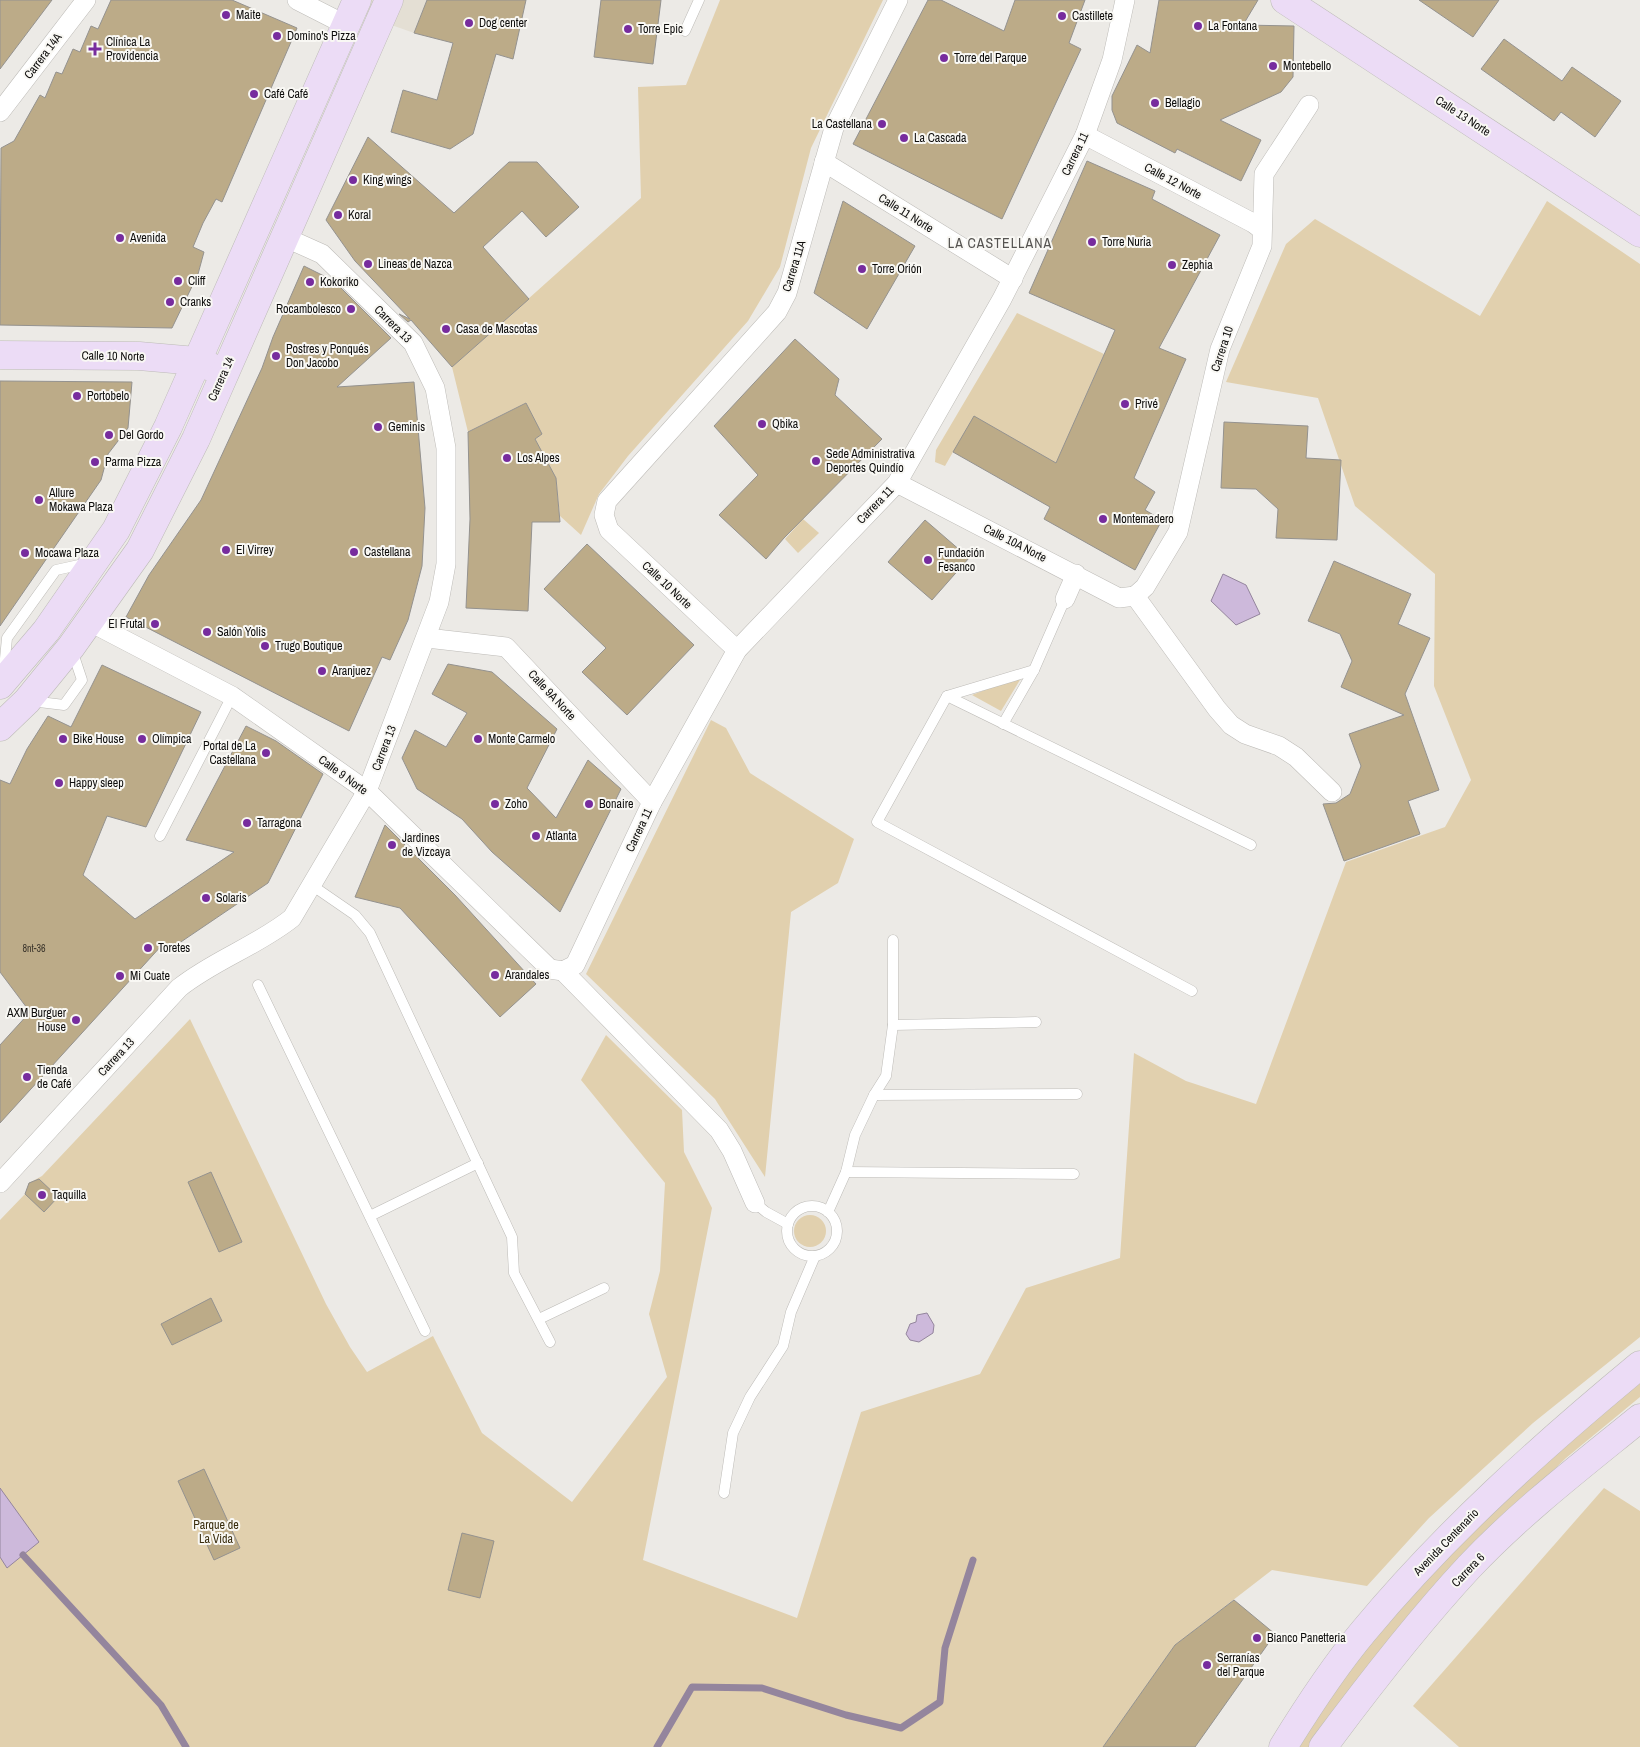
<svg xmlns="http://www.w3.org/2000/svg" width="1640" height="1747" font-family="'Archivo Narrow',sans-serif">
  <rect width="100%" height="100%" fill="#eceae6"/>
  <polygon fill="#e4dfd4" points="357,0 427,0 414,33 352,11"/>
  <g fill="#e1d0ae">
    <polygon points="720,0 883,0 811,148 780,267 748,321 628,456 599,494 581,535 560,516 556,478 535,439 542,434 526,403 468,432 452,367 641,198 638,87 686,85"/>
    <polygon points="1547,201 1640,264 1640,1337 1533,1423 1429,1518 1367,1586 1272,1570 1175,1645 1103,1747 0,1747 0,1220 25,1194 29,1183 42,1176 190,1019 326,1304 350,1347 367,1372 433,1336 482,1433 572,1502 667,1377 649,1314 660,1271 665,1183 581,1080 606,1035 682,1110 684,1152 712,1208 643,1560 797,1618 861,1412 980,1374 1026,1288 1120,1258 1134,1053 1186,1081 1256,1104 1346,862 1445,827 1471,780 1434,686 1435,574 1355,506 1318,398 1226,382 1286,244 1315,219 1480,316"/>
    <polygon points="1017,313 1104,354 1053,472 953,452 945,466 935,462 936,450"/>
    <polygon points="803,519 819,533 798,553 785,539"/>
    <polygon points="1023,675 1001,711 972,695"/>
    <polygon points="711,720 726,728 750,773 854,839 838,883 791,912 765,1177 715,1099 586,974"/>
    <circle cx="810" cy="1231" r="16"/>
    <polygon points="1640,1375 1640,1397 1566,1458 1477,1544 1310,1747 1290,1747 1320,1701 1465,1531"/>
    <polygon points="1604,1488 1640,1511 1640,1747 1459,1747 1413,1706"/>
  </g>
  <g fill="#cdb9db" stroke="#94859d">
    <polygon points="1223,574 1246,585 1260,614 1236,625 1211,601"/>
    <polygon points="927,1313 934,1325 933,1333 919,1342 910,1340 906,1334 910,1324 916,1322 917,1315"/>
    <polygon points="0,1488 39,1542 7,1568 0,1557"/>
  </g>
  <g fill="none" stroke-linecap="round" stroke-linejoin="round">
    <g stroke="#94859d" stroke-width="7">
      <polyline points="23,1555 161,1705 186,1747"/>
      <polyline points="657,1747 692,1687 762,1688 846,1715 901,1728 940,1702 945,1648 973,1560"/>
    </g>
  </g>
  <g fill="#bcab88" stroke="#94928f">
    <polygon points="0,0 52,0 0,69"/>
    <polygon points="111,0 232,0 297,28 222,202 216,199 203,223 193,247 204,252 198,274 172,328 0,325 1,148 14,141 40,95 45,98 56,72 62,74 73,49 80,52 91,26 98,29"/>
    <polygon points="427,0 526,0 513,59 496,54 473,134 450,149 391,132 403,90 437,100 453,43 414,33"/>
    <polygon points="601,0 661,0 653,64 594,57"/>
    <polygon points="928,0 941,0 1004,31 1015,0 1085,0 1069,43 1081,49 1002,219 853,144"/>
    <polygon points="1159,0 1258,0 1243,25 1294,26 1293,77 1281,92 1220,120 1261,140 1241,181 1177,149 1175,153 1117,123 1112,110 1112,96 1137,45 1150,53"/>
    <polygon points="1419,0 1499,0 1473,37"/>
    <polygon points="1504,39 1562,81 1572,67 1621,101 1595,137 1561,112 1554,121 1481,69"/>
    <polygon points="368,137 454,213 509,162 537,162 579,207 546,237 522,211 483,247 529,299 452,367 411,320 408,322 399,314 410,319 355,261 326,220"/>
    <polygon points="1087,161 1155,191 1152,199 1220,235 1159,348 1186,359 1134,478 1155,492 1145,510 1162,520 1135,570 1044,519 1050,507 953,452 974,416 1056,463 1115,330 1029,293"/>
    <polygon points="843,201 915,246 867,329 814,293"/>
    <polygon points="304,266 334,281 391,338 337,387 414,382 425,508 422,566 408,620 390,660 382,657 349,731 126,617 149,575 201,500 262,368 273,337"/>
    <polygon points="795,339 839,379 835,395 882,439 784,538 766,559 719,515 758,475 714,426"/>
    <polygon points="0,381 132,382 128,428 108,454 101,480 0,626"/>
    <polygon points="526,403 542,434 535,439 556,478 560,522 532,522 528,611 466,608 470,519 468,432"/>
    <polygon points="1224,422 1308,426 1306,458 1341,460 1337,540 1276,538 1278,509 1256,489 1221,488"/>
    <polygon points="925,520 969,558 932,600 888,562"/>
    <polygon points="587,544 694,645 627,715 582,672 606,648 544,589"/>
    <polygon points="1334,561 1411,594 1398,624 1430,638 1405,694 1439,790 1408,801 1420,834 1344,861 1323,804 1336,803 1350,794 1361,766 1349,734 1404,715 1341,687 1352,661 1340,634 1308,621"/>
    <polygon points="448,664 492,672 557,729 527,788 556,818 588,760 621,789 560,912 492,852 462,819 417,789 402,758 415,730 446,747 467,713 432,694"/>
    <polygon points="102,665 201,712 146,827 107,816 83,875 135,919 234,852 186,840 246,726 276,741 323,774 268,883 169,950 163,944 0,1123 0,1045 30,1012 0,972 0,780 10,784 27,749 48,716 71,727"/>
    <polygon points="385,825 455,895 536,984 500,1017 400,908 355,897"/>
    <polygon points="211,1172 242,1242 219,1252 188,1182"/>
    <polygon points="39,1179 58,1197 44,1212 25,1194 29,1183"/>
    <polygon points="211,1298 222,1321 172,1345 161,1324"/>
    <polygon points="204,1469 240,1548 214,1560 178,1481"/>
    <polygon points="462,1533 494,1541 480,1598 448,1590"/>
    <polygon points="1234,1600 1275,1634 1195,1747 1103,1747 1175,1645"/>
  </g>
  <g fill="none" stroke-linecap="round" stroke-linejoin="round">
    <defs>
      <g id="lane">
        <polyline points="685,31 699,0"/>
        <polyline points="4,669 7,638 56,570 88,563"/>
        <polyline points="1034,670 947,696 877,822 1192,991"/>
        <polyline points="947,696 1251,845"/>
        <polyline points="31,701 64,705 82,680 72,650"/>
        <polyline points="1003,724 1034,670 1065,599"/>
        <polyline points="160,836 232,696"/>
        <polyline points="310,884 355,915 370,933 512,1237 514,1273 550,1342"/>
        <polyline points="258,985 425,1331"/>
        <polyline points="893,1025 1036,1022"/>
        <polyline points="874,1095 1077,1094"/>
        <polyline points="846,1172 1074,1174"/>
        <polyline points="755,1203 766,1212 788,1224"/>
        <circle cx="812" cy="1231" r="25"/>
        <polyline points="828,1212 846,1172 855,1135 874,1095 886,1076 893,1025 893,940"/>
        <polyline points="370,1216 478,1163"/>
        <polyline points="539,1319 604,1288"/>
        <polyline points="724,1493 733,1433 750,1397 783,1346 791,1312 815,1256"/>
      </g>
      <g id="street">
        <polyline points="297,0 346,25"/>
        <polyline points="0,112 86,0"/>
        <polyline points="1085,135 1253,223 1261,229"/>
        <polyline points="824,162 1013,279"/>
        <polyline points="897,483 1119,598 1135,596"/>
        <polyline points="1135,596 1145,587 1178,532 1220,349 1262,246 1264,174 1309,105"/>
        <polyline points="1135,596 1217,709 1231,725 1245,734 1279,746 1296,757 1332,792"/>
        <polyline points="1065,599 1076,574"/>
        <polyline points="90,622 232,696 367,791 550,969 563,971"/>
        <polyline points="427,638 506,647 652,802"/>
        <polyline points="737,650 609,530 604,515 607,501 777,312 787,293 834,128 898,0"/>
        <polyline points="563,971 575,965 652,802 737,650 897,483 1002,299 1085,135 1112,60 1125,0"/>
        <polyline points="563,971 719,1130 732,1151 755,1203"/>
        <path d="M0 1183 179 988C214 960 257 946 292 918L367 791 439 602 446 564V448L435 388 413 343 322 254 284 237"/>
      </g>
      <g id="secondary">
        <polyline points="1285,0 1640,233"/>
        <polyline points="0,355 139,356 196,361 211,367"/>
        <polyline points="0,685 46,631 116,530 168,427 357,0"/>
        <polyline points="0,727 27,701 71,647 140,550 196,439 389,0"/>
        <path d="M1283 1747C1307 1708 1333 1668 1363 1632 1445 1533 1541 1447 1640 1365"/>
        <path d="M1323 1747C1369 1685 1416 1624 1469 1567 1521 1512 1581 1466 1640 1418"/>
      </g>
    </defs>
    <use href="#lane" stroke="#bdbbb7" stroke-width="11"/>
    <use href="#street" stroke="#bdbbb7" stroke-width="20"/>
    <use href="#secondary" stroke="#bdbbb7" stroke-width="29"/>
    <use href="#lane" stroke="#fff" stroke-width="10"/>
    <use href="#street" stroke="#fff" stroke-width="19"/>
    <use href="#secondary" stroke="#ecdcf6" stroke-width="28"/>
  </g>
  <g fill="#772c9e" stroke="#f9f8f4" stroke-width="2">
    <circle cx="226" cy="15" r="5"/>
    <circle cx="1062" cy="16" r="5"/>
    <circle cx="469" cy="23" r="5"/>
    <circle cx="1198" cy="26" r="5"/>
    <circle cx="628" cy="29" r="5"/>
    <circle cx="277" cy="36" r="5"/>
    <path d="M92.5 41.5h5v5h5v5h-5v5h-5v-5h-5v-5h5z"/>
    <circle cx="944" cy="58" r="5"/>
    <circle cx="1273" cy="66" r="5"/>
    <circle cx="254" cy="94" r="5"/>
    <circle cx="1155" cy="103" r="5"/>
    <circle cx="882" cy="124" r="5"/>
    <circle cx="904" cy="138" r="5"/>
    <circle cx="353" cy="180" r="5"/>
    <circle cx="338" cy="215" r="5"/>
    <circle cx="120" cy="238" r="5"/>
    <circle cx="1092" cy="242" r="5"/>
    <circle cx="368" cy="264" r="5"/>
    <circle cx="1172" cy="265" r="5"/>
    <circle cx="862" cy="269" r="5"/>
    <circle cx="178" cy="281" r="5"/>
    <circle cx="310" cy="282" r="5"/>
    <circle cx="170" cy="302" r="5"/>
    <circle cx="351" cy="309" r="5"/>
    <circle cx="446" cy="329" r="5"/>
    <circle cx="276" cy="356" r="5"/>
    <circle cx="77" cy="396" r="5"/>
    <circle cx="1125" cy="404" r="5"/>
    <circle cx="762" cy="424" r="5"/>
    <circle cx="378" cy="427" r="5"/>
    <circle cx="109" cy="435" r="5"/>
    <circle cx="507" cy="458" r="5"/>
    <circle cx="816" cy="461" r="5"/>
    <circle cx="95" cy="462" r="5"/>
    <circle cx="39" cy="500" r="5"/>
    <circle cx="1103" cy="519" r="5"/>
    <circle cx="226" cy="550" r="5"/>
    <circle cx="354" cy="552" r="5"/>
    <circle cx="25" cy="553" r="5"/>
    <circle cx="928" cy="560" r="5"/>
    <circle cx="155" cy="624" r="5"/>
    <circle cx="207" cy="632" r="5"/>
    <circle cx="265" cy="646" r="5"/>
    <circle cx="322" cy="671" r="5"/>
    <circle cx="63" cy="739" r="5"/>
    <circle cx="142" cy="739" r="5"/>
    <circle cx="478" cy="739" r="5"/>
    <circle cx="266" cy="753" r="5"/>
    <circle cx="59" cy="783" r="5"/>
    <circle cx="495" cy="804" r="5"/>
    <circle cx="589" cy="804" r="5"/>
    <circle cx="247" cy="823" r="5"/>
    <circle cx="536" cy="836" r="5"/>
    <circle cx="392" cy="845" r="5"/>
    <circle cx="206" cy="898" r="5"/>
    <circle cx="148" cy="948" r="5"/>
    <circle cx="495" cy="975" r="5"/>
    <circle cx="120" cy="976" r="5"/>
    <circle cx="76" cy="1020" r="5"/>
    <circle cx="27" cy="1077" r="5"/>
    <circle cx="42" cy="1195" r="5"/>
    <circle cx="1257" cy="1638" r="5"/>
    <circle cx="1207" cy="1665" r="5"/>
  </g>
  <g text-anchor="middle" stroke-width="4" stroke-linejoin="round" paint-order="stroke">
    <g font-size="10" fill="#3a342b">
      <text x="34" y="952">8nt-36</text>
    </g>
    <g font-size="12" fill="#0e0d0c" stroke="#f9f8f4" text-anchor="start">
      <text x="236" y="19">Maite</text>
      <text x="1072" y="20">Castillete</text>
      <text x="479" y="27">Dog center</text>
      <text x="1208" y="30">La Fontana</text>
      <text x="638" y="33">Torre Epic</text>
      <text x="287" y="40">Domino's Pizza</text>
      <text x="106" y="46">Clínica La<tspan x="106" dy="14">Providencia</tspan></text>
      <text x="954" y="62">Torre del Parque</text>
      <text x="1283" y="70">Montebello</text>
      <text x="264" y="98">Café Café</text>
      <text x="1165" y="107">Bellagio</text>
      <text x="872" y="128" text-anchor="end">La Castellana</text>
      <text x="914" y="142">La Cascada</text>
      <text x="363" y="184">King wings</text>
      <text x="348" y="219">Koral</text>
      <text x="130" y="242">Avenida</text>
      <text x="1102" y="246">Torre Nuria</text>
      <text x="378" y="268">Lineas de Nazca</text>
      <text x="1182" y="269">Zephia</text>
      <text x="872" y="273">Torre Orión</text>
      <text x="188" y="285">Cliff</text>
      <text x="320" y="286">Kokoriko</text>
      <text x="180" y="306">Cranks</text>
      <text x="341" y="313" text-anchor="end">Rocambolesco</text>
      <text x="456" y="333">Casa de Mascotas</text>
      <text x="286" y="353">Postres y Ponqués<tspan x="286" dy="14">Don Jacobo</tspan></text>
      <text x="87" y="400">Portobelo</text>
      <text x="1135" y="408">Privé</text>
      <text x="772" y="428">Qbika</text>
      <text x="388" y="431">Geminis</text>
      <text x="119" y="439">Del Gordo</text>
      <text x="826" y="458">Sede Administrativa<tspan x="826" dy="14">Deportes Quindío</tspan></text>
      <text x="517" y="462">Los Alpes</text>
      <text x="105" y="466">Parma Pizza</text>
      <text x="49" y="497">Allure<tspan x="49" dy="14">Mokawa Plaza</tspan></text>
      <text x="1113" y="523">Montemadero</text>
      <text x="236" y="554">El Virrey</text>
      <text x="364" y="556">Castellana</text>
      <text x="35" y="557">Mocawa Plaza</text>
      <text x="938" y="557">Fundación<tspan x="938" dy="14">Fesanco</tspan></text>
      <text x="145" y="628" text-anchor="end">El Frutal</text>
      <text x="217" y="636">Salón Yolis</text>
      <text x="275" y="650">Trugo Boutique</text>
      <text x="332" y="675">Aranjuez</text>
      <text x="73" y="743">Bike House</text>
      <text x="152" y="743">Olímpica</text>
      <text x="488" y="743">Monte Carmelo</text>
      <text x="256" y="750" text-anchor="end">Portal de La<tspan x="256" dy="14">Castellana</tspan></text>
      <text x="69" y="787">Happy sleep</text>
      <text x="505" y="808">Zoho</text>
      <text x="599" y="808">Bonaire</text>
      <text x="257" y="827">Tarragona</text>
      <text x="546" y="840">Atlanta</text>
      <text x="402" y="842">Jardines<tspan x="402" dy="14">de Vizcaya</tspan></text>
      <text x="216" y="902">Solaris</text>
      <text x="158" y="952">Toretes</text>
      <text x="505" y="979">Arandales</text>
      <text x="130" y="980">Mi Cuate</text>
      <text x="66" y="1017" text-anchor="end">AXM Burguer<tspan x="66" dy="14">House</tspan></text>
      <text x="37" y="1074">Tienda<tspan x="37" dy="14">de Café</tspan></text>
      <text x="52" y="1199">Taquilla</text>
      <text x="1267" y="1642">Bianco Panetteria</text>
      <text x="1217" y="1662">Serranías<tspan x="1217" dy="14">del Parque</tspan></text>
    </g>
    <g font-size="12" fill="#0e0d0c" stroke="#f9f8f4">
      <text transform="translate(43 56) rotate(-53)" y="4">Carrera 14A</text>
      <text transform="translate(1463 116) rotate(33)" y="4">Calle 13 Norte</text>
      <text transform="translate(1075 154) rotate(-64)" y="4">Carrera 11</text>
      <text transform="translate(1173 181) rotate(28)" y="4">Calle 12 Norte</text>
      <text transform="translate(906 213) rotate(32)" y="4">Calle 11 Norte</text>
      <text transform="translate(794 266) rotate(-73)" y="4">Carrera 11A</text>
      <text transform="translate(393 324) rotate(45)" y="4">Carrera 13</text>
      <text transform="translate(1222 349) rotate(-72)" y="4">Carrera 10</text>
      <text transform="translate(113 356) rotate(1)" y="4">Calle 10 Norte</text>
      <text transform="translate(221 379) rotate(-66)" y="4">Carrera 14</text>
      <text transform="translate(875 505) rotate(-46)" y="4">Carrera 11</text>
      <text transform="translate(1015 543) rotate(27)" y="4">Calle 10A Norte</text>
      <text transform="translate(667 585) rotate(43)" y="4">Calle 10 Norte</text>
      <text transform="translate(552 695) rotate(47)" y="4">Calle 9A Norte</text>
      <text transform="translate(384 748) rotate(-69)" y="4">Carrera 13</text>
      <text transform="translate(343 775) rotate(36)" y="4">Calle 9 Norte</text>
      <text transform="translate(639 830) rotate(-65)" y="4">Carrera 11</text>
      <text transform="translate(116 1057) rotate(-47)" y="4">Carrera 13</text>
      <text transform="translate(1446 1542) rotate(-46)" y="4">Avenida Centenario</text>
      <text transform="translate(1468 1570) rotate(-46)" y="4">Carrera 6</text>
    </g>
    <g font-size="12" fill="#392c0d" stroke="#f9f8f4">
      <text x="216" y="1529">Parque de<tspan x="216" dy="14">La Vida</tspan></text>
    </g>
    <g font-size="14" letter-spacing="1" fill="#565451" stroke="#f9f8f4">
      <text x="1000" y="248">LA CASTELLANA</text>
    </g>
  </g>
</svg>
